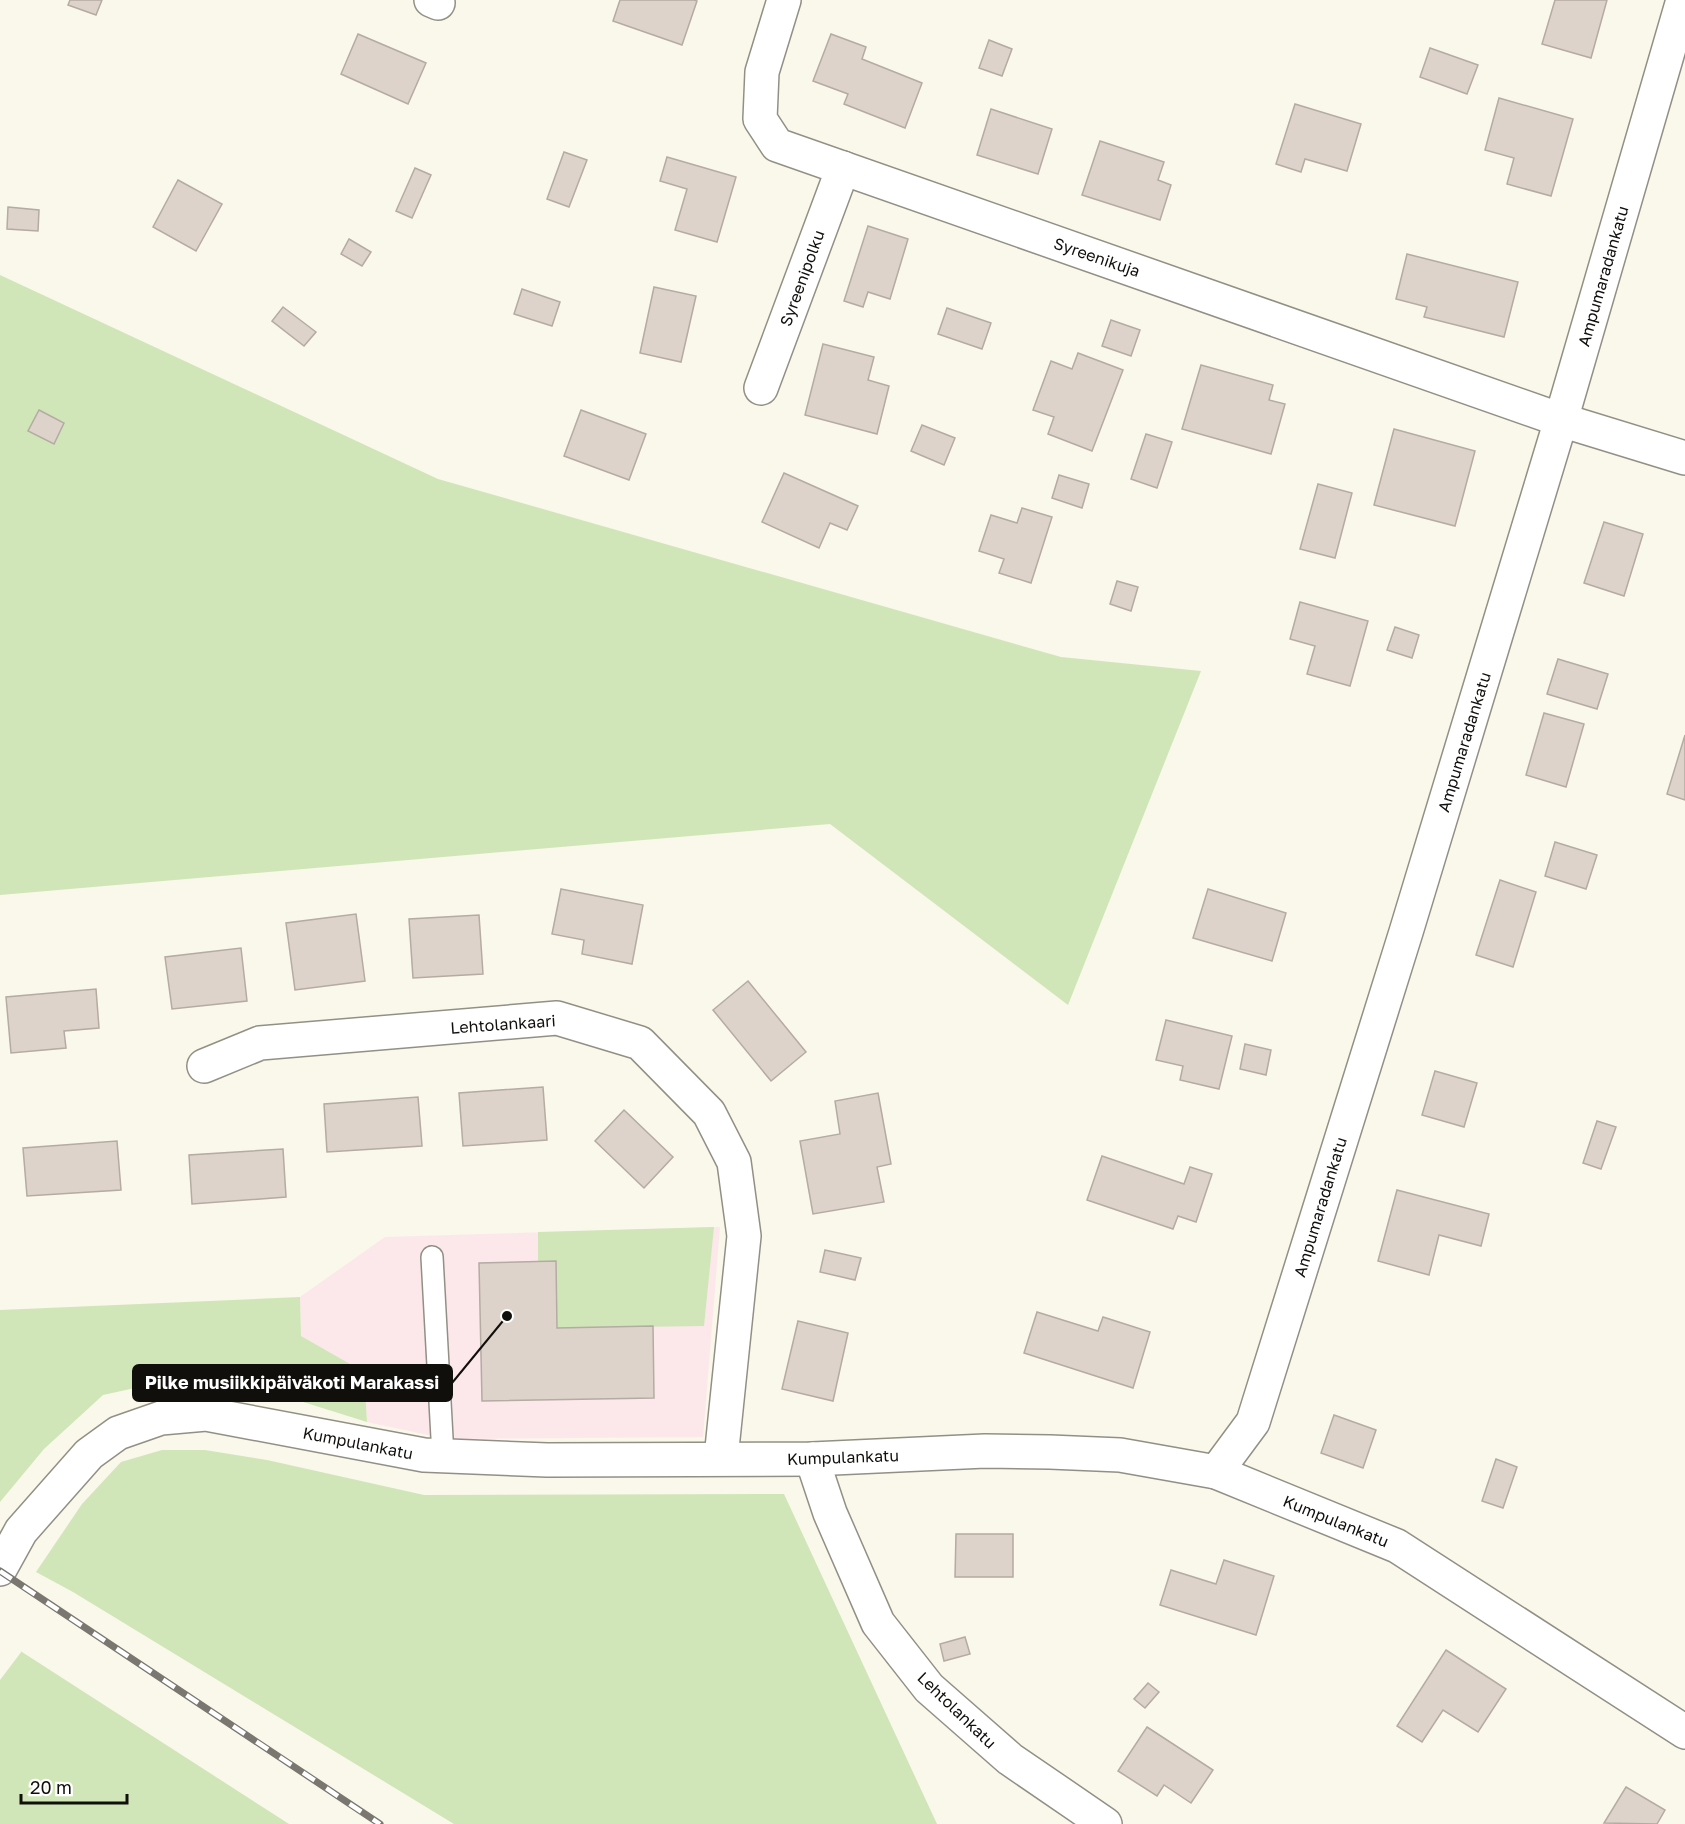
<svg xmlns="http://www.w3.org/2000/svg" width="1685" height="1824" font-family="'Golos Text',sans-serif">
  <rect width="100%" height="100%" fill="#faf7eb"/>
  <polygon fill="#fce7eb" points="720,1227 703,1437 447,1439 367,1422 364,1373 301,1336 300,1297 385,1237"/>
  <g fill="#d0e6b8">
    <polygon points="0,275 438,479 1061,657 1201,671 1068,1005 830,824 0,895"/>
    <polygon points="714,1227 704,1326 557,1328 556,1262 538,1262 538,1232"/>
    <polygon points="300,1297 301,1336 364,1372 367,1422 268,1391 194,1375 103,1395 44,1449 0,1502 0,1310"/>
    <polygon points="162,1450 205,1450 267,1460 424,1495 784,1494 937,1824 454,1824 73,1592 36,1572 82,1504 121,1462"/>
    <polygon points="22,1651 22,1652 289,1824 0,1824 0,1680"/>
  </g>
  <g fill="#ddd3cb" stroke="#b4aba3" stroke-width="1.5">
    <polygon points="70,0 102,0 96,15 68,5"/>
    <polygon points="620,0 694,0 697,1 682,45 613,21"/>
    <polygon points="1555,0 1607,0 1591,58 1542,44"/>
    <polygon points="358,34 426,63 408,104 341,74"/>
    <polygon points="831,34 866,47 862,59 922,83 905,128 844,104 848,94 813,81"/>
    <polygon points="989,40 1012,49 1002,76 979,68"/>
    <polygon points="1430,48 1478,65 1467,94 1420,77"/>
    <polygon points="1499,98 1573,119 1551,196 1507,184 1514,158 1485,150"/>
    <polygon points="1295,104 1361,124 1347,171 1305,159 1301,172 1276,164"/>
    <polygon points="991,109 1052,129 1038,174 977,155"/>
    <polygon points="1100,141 1164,162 1158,180 1171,185 1160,220 1082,195"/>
    <polygon points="564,152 587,160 569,207 547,199"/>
    <polygon points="667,157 736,177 717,242 675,230 687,189 660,181"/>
    <polygon points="415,168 431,175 412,218 396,211"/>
    <polygon points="178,180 222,204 196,251 153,227"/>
    <polygon points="8,207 39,210 38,231 7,229"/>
    <polygon points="868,226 908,239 890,299 868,292 863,307 844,301"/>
    <polygon points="349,239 371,252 362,266 341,254"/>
    <polygon points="1407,254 1518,282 1504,337 1424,317 1427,307 1396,299"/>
    <polygon points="654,287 696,296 681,362 640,353"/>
    <polygon points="522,289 560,302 552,326 514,314"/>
    <polygon points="283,307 316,332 304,346 272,321"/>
    <polygon points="947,308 991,323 982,349 938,334"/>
    <polygon points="1111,320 1140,330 1131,356 1102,346"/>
    <polygon points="823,344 874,357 868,380 889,386 877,434 805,415"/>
    <polygon points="1078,353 1123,370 1092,451 1048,434 1054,417 1033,410 1051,361 1072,369"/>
    <polygon points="1201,365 1273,385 1269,400 1285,404 1271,454 1182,429"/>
    <polygon points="39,410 64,423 54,444 28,431"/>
    <polygon points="581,410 646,434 629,480 564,456"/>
    <polygon points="922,425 955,438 944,465 911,451"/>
    <polygon points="1394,429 1475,451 1455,526 1374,505"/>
    <polygon points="1146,434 1172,442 1157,488 1131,479"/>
    <polygon points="784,473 858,506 847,530 830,523 819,548 762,522"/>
    <polygon points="1059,475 1089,484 1082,508 1052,498"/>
    <polygon points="1318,484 1352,493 1335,558 1300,549"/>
    <polygon points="1022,508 1052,517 1031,583 999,573 1004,559 979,551 991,515 1017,523"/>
    <polygon points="1604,522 1643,534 1624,596 1584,583"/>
    <polygon points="1117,581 1138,587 1131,611 1110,604"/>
    <polygon points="1300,602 1368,621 1350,686 1307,674 1315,646 1290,639"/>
    <polygon points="1395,627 1419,635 1412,658 1387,650"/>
    <polygon points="1558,659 1608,674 1597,709 1547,694"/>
    <polygon points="1544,713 1584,724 1566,787 1526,775"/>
    <polygon points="1685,735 1685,800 1667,794"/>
    <polygon points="1555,842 1597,855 1586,889 1545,876"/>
    <polygon points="1500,880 1536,892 1513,967 1476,955"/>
    <polygon points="561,889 643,905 632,964 582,954 584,940 552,934"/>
    <polygon points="1208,889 1286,913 1272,961 1193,938"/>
    <polygon points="356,914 365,981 295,990 286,923"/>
    <polygon points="479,915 483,974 413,978 409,919"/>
    <polygon points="241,948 247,1001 172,1009 165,957"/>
    <polygon points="748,981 806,1052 771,1081 713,1010"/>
    <polygon points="96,989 99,1028 64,1031 66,1048 11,1053 6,997"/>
    <polygon points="1166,1020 1232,1036 1219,1089 1180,1080 1183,1066 1156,1060"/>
    <polygon points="1245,1044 1271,1050 1266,1075 1240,1069"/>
    <polygon points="1435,1071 1477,1083 1464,1127 1422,1115"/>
    <polygon points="543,1087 547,1140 463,1146 459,1093"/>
    <polygon points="878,1093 891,1164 877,1167 884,1202 813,1214 800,1141 840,1134 835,1101"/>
    <polygon points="418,1097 422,1146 327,1152 324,1104"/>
    <polygon points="624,1110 673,1157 644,1188 595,1141"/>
    <polygon points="1597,1121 1616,1127 1601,1169 1583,1163"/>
    <polygon points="117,1141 121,1190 27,1196 23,1148"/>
    <polygon points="283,1149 286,1197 192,1204 189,1155"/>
    <polygon points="1102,1156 1184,1184 1190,1167 1212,1174 1196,1222 1178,1216 1173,1229 1087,1200"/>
    <polygon points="1397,1190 1489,1214 1481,1246 1439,1235 1429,1275 1378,1261"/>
    <polygon points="825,1250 861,1258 855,1280 820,1272"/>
    <polygon points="556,1261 557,1328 653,1326 654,1398 482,1401 479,1263"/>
    <polygon points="1037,1312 1098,1331 1103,1317 1150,1332 1133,1388 1024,1353"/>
    <polygon points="798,1321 848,1333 833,1401 782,1389"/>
    <polygon points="1334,1415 1376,1430 1363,1468 1321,1453"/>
    <polygon points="1496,1459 1517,1467 1503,1508 1482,1501"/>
    <polygon points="956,1534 1013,1534 1013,1577 955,1577"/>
    <polygon points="1224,1560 1274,1576 1256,1635 1160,1605 1171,1570 1216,1584"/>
    <polygon points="965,1637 970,1654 944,1661 940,1644"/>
    <polygon points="1446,1650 1506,1689 1478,1732 1443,1710 1422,1742 1397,1726"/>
    <polygon points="1148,1683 1159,1692 1145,1708 1134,1699"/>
    <polygon points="1147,1727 1213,1770 1191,1803 1164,1785 1157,1796 1118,1771"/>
    <polygon points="1626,1787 1665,1810 1657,1824 1604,1823"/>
  </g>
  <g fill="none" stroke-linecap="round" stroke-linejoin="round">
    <defs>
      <polyline id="service" points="432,1257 443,1456"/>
      <g id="minor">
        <polyline points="431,0 438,3"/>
        <polyline points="784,0 762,72 760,119 777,145 1561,420 1685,458"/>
        <polyline points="761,388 843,168"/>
        <polyline points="204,1066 260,1043 557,1018 640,1043 709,1113 734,1162 744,1236 721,1458"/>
        <polyline points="812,1459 830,1513 878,1623 929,1688 1010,1759 1105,1824"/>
        <polyline points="1216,1472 1253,1422 1406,932 1561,420 1683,0"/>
        <polyline points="0,1569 21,1531 89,1454 118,1433 161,1418 206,1414 424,1455 547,1460 812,1459 985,1451 1050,1452 1120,1455 1216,1472 1397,1546 1685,1732"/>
      </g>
    </defs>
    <use href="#service" stroke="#929085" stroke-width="24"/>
    <use href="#minor" stroke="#929085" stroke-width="36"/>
    <use href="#service" stroke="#fff" stroke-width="21"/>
    <use href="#minor" stroke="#fff" stroke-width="33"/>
    <defs>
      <polyline id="rail" points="0,1571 380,1824"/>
    </defs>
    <use href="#rail" stroke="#797770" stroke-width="7"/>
    <use href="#rail" stroke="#fff" stroke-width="4.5" stroke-dasharray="14" stroke-linecap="butt"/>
  </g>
  <g text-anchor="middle" stroke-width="4.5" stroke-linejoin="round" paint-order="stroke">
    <g font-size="16" fill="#100f0b" stroke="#fff">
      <text transform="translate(1097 257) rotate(19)" y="6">Syreenikuja</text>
      <text transform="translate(1603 276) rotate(-74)" y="6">Ampumaradankatu</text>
      <text transform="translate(802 278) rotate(-70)" y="6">Syreenipolku</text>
      <text transform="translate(1464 742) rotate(-73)" y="6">Ampumaradankatu</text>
      <text transform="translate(503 1024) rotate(-4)" y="6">Lehtolankaari</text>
      <text transform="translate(1320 1207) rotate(-73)" y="6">Ampumaradankatu</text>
      <text transform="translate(358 1443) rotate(11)" y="6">Kumpulankatu</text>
      <text transform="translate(843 1457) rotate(-2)" y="6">Kumpulankatu</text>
      <text transform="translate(1336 1521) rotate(22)" y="6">Kumpulankatu</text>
      <text transform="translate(957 1710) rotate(44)" y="6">Lehtolankatu</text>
    </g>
  </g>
  <path fill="none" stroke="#100f0b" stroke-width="2" d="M507 1316L452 1383"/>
  <circle fill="#100f0b" stroke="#fff" stroke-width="2" cx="507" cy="1316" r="6"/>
  <rect fill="#100f0b" stroke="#100f0b" stroke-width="2" x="133" y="1365" width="319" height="36" rx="6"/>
  <g font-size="18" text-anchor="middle" font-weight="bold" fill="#fff">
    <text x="292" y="1389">Pilke musiikkipäiväkoti Marakassi</text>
  </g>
  <path d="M21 1794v9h106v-9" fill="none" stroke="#100f0b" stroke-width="3"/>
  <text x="30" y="1794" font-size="18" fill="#100f0b" stroke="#ffffff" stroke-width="4.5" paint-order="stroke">20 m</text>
</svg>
